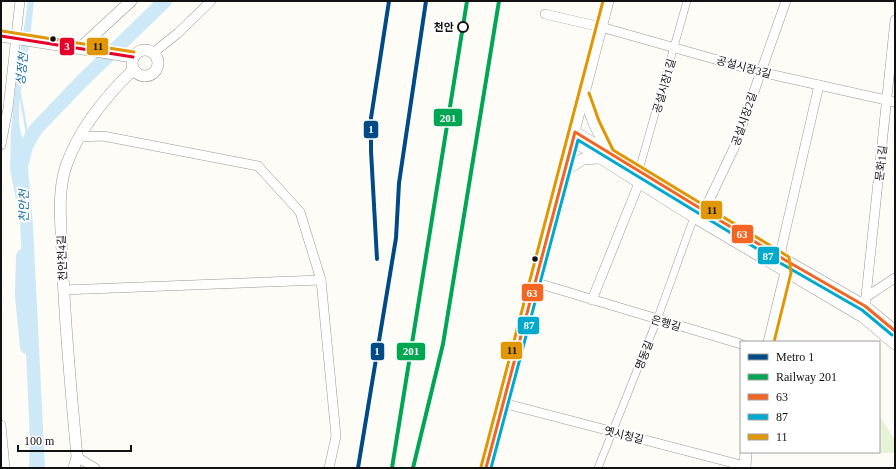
<svg xmlns="http://www.w3.org/2000/svg" width="896" height="469" font-family="'Times New Roman','Noto Sans KR',serif">
  <rect width="100%" height="100%" fill="#fdfcf7"/>
  <polygon fill="#e7f3d7" points="879,415 895,440 895,453 838,452 879,452"/>
  <path fill="#cde8f7" d="M28 1H34C32 20 30 40 27 59 22 86 12 120 26 146L33 226 45 468H29L30 442 20 220 10 169 11 131 16 82Z"/>
  <g fill="none" stroke-linecap="round" stroke-linejoin="round">
    <polyline stroke="#cde8f7" stroke-width="2.5" points="20,94 27,133 25,145"/>
    <g stroke="#cde8f7" stroke-width="14">
      <polyline points="22,163 26,146 36,129 83,80 165,1"/>
      <polyline points="23,256 22,296 27,347"/>
    </g>
    <defs>
      <g id="pedestrian">
        <polyline points="639,170 687,1"/>
        <polyline points="598,468 657,320 694,217"/>
      </g>
      <g id="minor">
        <polyline points="545,14 601,27 760,72 895,102"/>
        <polyline points="153,53 178,33 211,1"/>
        <polyline points="79,137 103,136 258,166 300,212 321,280"/>
        <polyline points="1,145 8,108 20,1"/>
        <polyline points="704,211 734,148 786,1"/>
        <polyline points="785,260 781,250 819,85"/>
        <polyline points="534,282 741,344"/>
        <polyline points="63,290 321,280 336,436 329,468"/>
        <polyline points="866,297 895,278"/>
        <polyline points="592,300 639,183"/>
        <polyline points="865,306 895,20"/>
        <polyline points="503,403 745,466"/>
        <polyline points="1,425 5,468"/>
        <polyline points="77,457 95,468"/>
      </g>
      <g id="tertiary">
        <polyline points="1,36 133,57"/>
        <polyline points="80,48 131,1"/>
        <circle cx="145" cy="63" r="13"/>
        <polyline points="584,96 594,123 608,152"/>
        <polyline points="575,132 785,260 865,306 895,331"/>
        <polyline points="572,140 694,217 863,317 895,344"/>
        <polyline points="564,171 583,159 598,158"/>
        <polyline points="769,342 786,272 786,265"/>
        <path d="M74 468 77 457C71 389 64 320 62 251 61 224 57 193 66 166 79 129 105 97 133 70"/>
        <polyline points="486,468 608,1"/>
        <polyline points="745,468 746,452"/>
      </g>
    </defs>
    <use href="#pedestrian" stroke="#979795" stroke-width="8"/>
    <use href="#minor" stroke="#979795" stroke-width="10"/>
    <use href="#tertiary" stroke="#979795" stroke-width="12"/>
    <use href="#pedestrian" stroke="#fffffe" stroke-width="7"/>
    <use href="#minor" stroke="#fffffe" stroke-width="9"/>
    <use href="#tertiary" stroke="#fffffe" stroke-width="11"/>
    <defs>
      <polyline id="bus-1" points="486,468 575,132 785,260 865,306 895,331"/>
      <polyline id="bus-2" points="491,468 578,140 782,264 862,310 892,335"/>
      <g id="bus-3">
        <polyline points="2,31 134,52"/>
        <polyline points="589,93 599,121 613,150 789,257 791,273 774,342"/>
        <polyline points="481,467 603,1"/>
      </g>
      <polyline id="bus-4" points="1,36 133,57"/>
    </defs>
    <use href="#bus-1" stroke="#fff" stroke-width="6"/>
    <use href="#bus-2" stroke="#fff" stroke-width="6"/>
    <use href="#bus-3" stroke="#fff" stroke-width="6"/>
    <use href="#bus-4" stroke="#fff" stroke-width="6"/>
    <use href="#bus-1" stroke="#f26522" stroke-width="3"/>
    <use href="#bus-2" stroke="#00a9ce" stroke-width="3"/>
    <use href="#bus-3" stroke="#e09702" stroke-width="3"/>
    <use href="#bus-4" stroke="#e4002b" stroke-width="3"/>
    <defs>
      <g id="rail-1">
        <polyline points="392,468 467,1"/>
        <polyline points="413,468 443,344 499,1"/>
      </g>
    </defs>
    <use href="#rail-1" stroke="#fff" stroke-width="7"/>
    <use href="#rail-1" stroke="#00a651" stroke-width="4"/>
    <defs>
      <g id="metro-1">
        <polyline points="377,259 371,151 371,118 389,1"/>
        <polyline points="358,468 396,238 399,183 426,1"/>
      </g>
    </defs>
    <use href="#metro-1" stroke="#fff" stroke-width="7"/>
    <use href="#metro-1" stroke="#004a85" stroke-width="4"/>
  </g>
  <circle fill="#fff" stroke="#111" stroke-width="2" cx="463" cy="27" r="5"/>
  <g fill="#111" stroke="#fff" stroke-width="1.5">
    <circle cx="53" cy="39" r="3.5"/>
    <circle cx="535" cy="259" r="3.5"/>
  </g>
  <g text-anchor="middle" stroke-width="4" stroke-linejoin="round" paint-order="stroke">
    <g font-size="11" font-weight="bold" fill="#111" stroke="#fff" text-anchor="end">
      <text x="454" y="31">천안</text>
    </g>
    <g font-size="11" fill="#111" stroke="#fff">
      <text transform="translate(744 67) rotate(15)" y="4">공설시장3길</text>
      <text transform="translate(664 86) rotate(-74)" y="4">공설시장1길</text>
      <text transform="translate(744 119) rotate(-71)" y="4">공설시장2길</text>
      <text transform="translate(881 163) rotate(-84)" y="4">문화1길</text>
      <text transform="translate(62 258) rotate(-92)" y="4">천안천4길</text>
      <text transform="translate(666 323) rotate(16)" y="4">은행길</text>
      <text transform="translate(644 355) rotate(-69)" y="4">명동길</text>
      <text transform="translate(624 435) rotate(14)" y="4">옛시청길</text>
    </g>
    <g font-size="12" font-style="italic" fill="#1768a6" stroke="#fff">
      <text transform="translate(22 69) rotate(-84)" y="4">성정천</text>
      <text transform="translate(24 206) rotate(-90)" y="4">천안천</text>
    </g>
  </g>
  <g stroke="#fff" stroke-width="1.5">
    <rect x="86" y="37" width="23" height="19" rx="4" fill="#e09702"/>
    <rect x="59" y="37" width="16" height="19" rx="4" fill="#e4002b"/>
    <rect x="433" y="108" width="30" height="19" rx="4" fill="#00a651"/>
    <rect x="363" y="120" width="16" height="19" rx="4" fill="#004a85"/>
    <rect x="700" y="200" width="23" height="20" rx="4" fill="#e09702"/>
    <rect x="731" y="224" width="23" height="20" rx="4" fill="#f26522"/>
    <rect x="757" y="246" width="23" height="19" rx="4" fill="#00a9ce"/>
    <rect x="521" y="283" width="23" height="19" rx="4" fill="#f26522"/>
    <rect x="517" y="316" width="23" height="19" rx="4" fill="#00a9ce"/>
    <rect x="500" y="341" width="23" height="19" rx="4" fill="#e09702"/>
    <rect x="396" y="342" width="30" height="19" rx="4" fill="#00a651"/>
    <rect x="370" y="342" width="15" height="19" rx="4" fill="#004a85"/>
  </g>
  <g font-size="11" text-anchor="middle" font-weight="bold" fill="#fff">
    <text x="67" y="50">3</text>
    <text x="448" y="122">201</text>
    <text x="371" y="133">1</text>
    <text x="742" y="238">63</text>
    <text x="768" y="260">87</text>
    <text x="532" y="297">63</text>
    <text x="529" y="329">87</text>
    <text x="411" y="355">201</text>
    <text x="377" y="355">1</text>
  </g>
  <g font-size="11" text-anchor="middle" font-weight="bold" fill="#111">
    <text x="98" y="50">11</text>
    <text x="712" y="214">11</text>
    <text x="512" y="354">11</text>
  </g>
  <rect width="896" height="469" fill="none" stroke="#111111" stroke-width="4"/>
  <rect x="740" y="341" width="140" height="112" fill="#ffffff" stroke="#a0a0a0"/>
  <rect x="748" y="354" width="20" height="6" fill="#004a85" stroke="#a0a0a0"/>
  <text x="776" y="361" font-size="12" fill="#111111">Metro 1</text>
  <rect x="748" y="374" width="20" height="6" fill="#00a651" stroke="#a0a0a0"/>
  <text x="776" y="381" font-size="12" fill="#111111">Railway 201</text>
  <rect x="748" y="394" width="20" height="6" fill="#f26522" stroke="#a0a0a0"/>
  <text x="776" y="401" font-size="12" fill="#111111">63</text>
  <rect x="748" y="414" width="20" height="6" fill="#00a9ce" stroke="#a0a0a0"/>
  <text x="776" y="421" font-size="12" fill="#111111">87</text>
  <rect x="748" y="434" width="20" height="6" fill="#e09702" stroke="#a0a0a0"/>
  <text x="776" y="441" font-size="12" fill="#111111">11</text>
  <path d="M18 445v6h113v-6" fill="none" stroke="#111111" stroke-width="2"/>
  <text x="24" y="445" font-size="12" fill="#111111" stroke="#ffffff" stroke-width="3" paint-order="stroke">100 m</text>
</svg>
